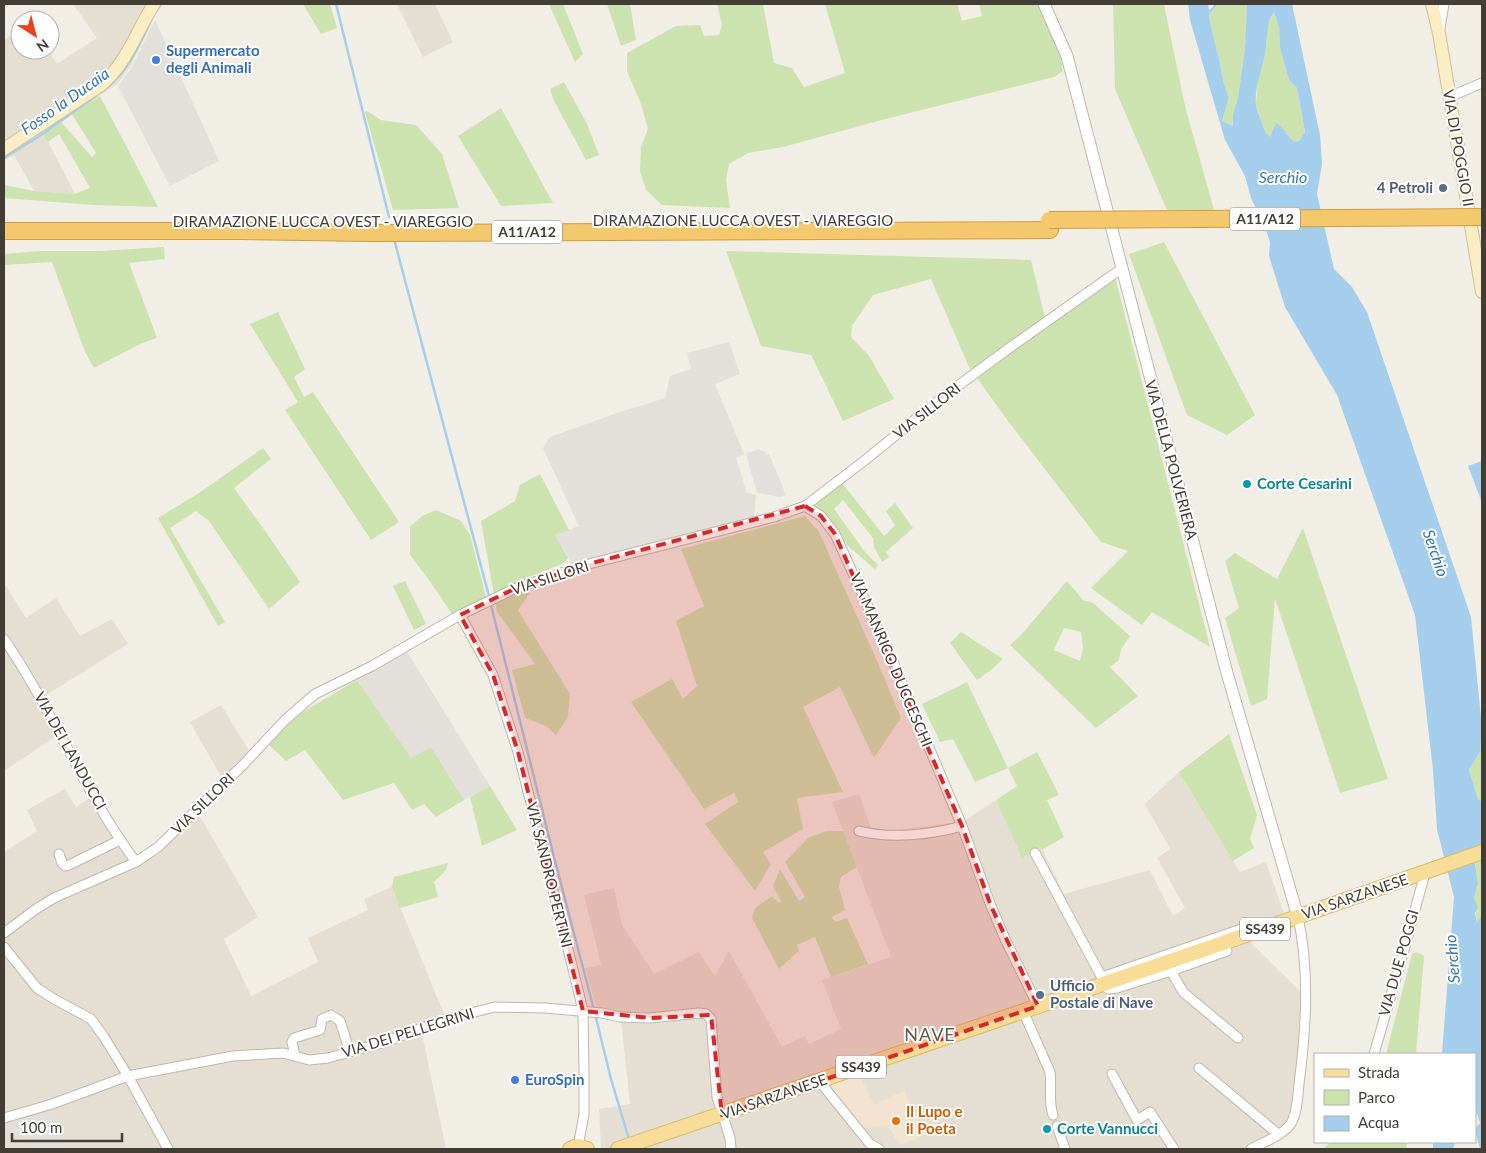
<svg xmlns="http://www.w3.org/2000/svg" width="1486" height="1153" font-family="Lato,sans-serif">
  <rect width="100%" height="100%" fill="#f1eee5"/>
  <g fill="#e5dfd3">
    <polygon points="73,4 164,4 153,17 131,66 117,84 44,134 75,194 34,191 14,155 4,160 4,40 20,29 20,50 48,50 57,64 97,38"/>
    <polygon points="397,4 435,4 453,42 423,57"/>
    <polygon points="4,583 26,618 56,598 80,636 112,619 128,644 43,697 64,731 4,771"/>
    <polygon points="221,705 250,752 222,778 190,722"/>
    <polygon points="1179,772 1240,872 1266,862 1289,928 1249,941 1308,999 1305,1073 1293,1130 1259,1149 601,1149 599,1109 630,1104 621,1021 599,1018 585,968 601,965 584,895 614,888 622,925 654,974 699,952 715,976 729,951 782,1047 805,1036 809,1044 841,1029 822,980 891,957 832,802 859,794 871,828 889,831 964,821 996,800 1022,857 1041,847 1064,894 1150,870 1173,916 1185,908 1157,858 1170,849 1145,804"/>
    <polygon points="65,789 76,807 96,794 137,855 170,832 194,806 258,917 224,939 251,996 318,962 308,938 368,910 364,899 392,887 448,1024 422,1034 446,1149 4,1149 4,852 37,831 27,810"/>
  </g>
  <polygon fill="#f2e4d1" points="859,1075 874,1104 904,1091 925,1135 900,1145 888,1126 861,1128 827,1085"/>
  <g fill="#e3dfda">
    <polygon points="155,20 219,161 170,186 118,86 132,67"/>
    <polygon points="729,342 740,374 715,384 744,454 736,458 747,493 756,495 754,518 572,564 555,535 579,526 543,448 550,437 617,413 665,398 670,376 691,369 687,353"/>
    <polygon points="403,645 490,786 464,800 431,747 411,759 352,672"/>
  </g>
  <g fill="#cce3b0" fill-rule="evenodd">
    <polygon points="303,4 330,4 337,28 321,34"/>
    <polygon points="549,4 563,4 583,54 575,62"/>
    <polygon points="607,4 630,4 636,40 621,46"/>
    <polygon points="717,4 763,4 774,63 792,68 804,87 845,73 825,4 957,4 962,21 982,16 979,4 1038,4 1060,54 1063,71 1054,77 889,118 783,147 748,153 729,164 726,179 730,208 662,205 646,190 640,171 641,147 648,129 641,104 627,71 627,53 676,26 700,25 704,36 719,35 722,25"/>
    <polygon points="1113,4 1164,4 1185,106 1214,210 1167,210 1115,89"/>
    <path d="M1218 4H1248L1245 47 1238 98 1233 114 1234 126 1222 121 1229 97C1222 84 1222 69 1218 54 1215 41 1211 29 1209 15Z"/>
    <polygon points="1274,12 1279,28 1280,48 1289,80 1297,88 1305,132 1300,140 1295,142 1290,138 1287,133 1269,137 1265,133 1256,104 1258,78 1265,56 1267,36 1266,29"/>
    <polygon points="564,82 587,124 599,155 586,160 553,99 550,89"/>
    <polygon points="100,96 158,207 93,205 4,198 4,185 34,191 75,194 90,188 59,134 48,142 43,134 61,122 92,157 96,153 72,114"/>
    <polygon points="501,108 553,203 501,206 458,136"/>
    <polygon points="367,111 381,120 416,125 442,154 459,208 393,210 365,112"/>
    <polygon points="1164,242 1255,415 1227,435 1187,415 1129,254"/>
    <polygon points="164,247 165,259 129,263 157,338 140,344 94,368 85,352 52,262 4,265 4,254 41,251 100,251"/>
    <polygon points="726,251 1031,260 1045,318 1113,269 1210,647 1152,612 1142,625 1091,588 1128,551 1101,542 1008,421 969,367 931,279 873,295 852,326 851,337 869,356 894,399 843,421 811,355 761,346"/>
    <polygon points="278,312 305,369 294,377 304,397 313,392 399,522 371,540 285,410 298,402 250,324"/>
    <polygon points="263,448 271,459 234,488 263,528 300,582 269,609 209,521 196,511 170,528 225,622 218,626 158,518 199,493"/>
    <polygon points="540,474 569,530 555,535 568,558 562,564 526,578 529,594 518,610 570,694 568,717 556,735 546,726 525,718 512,670 535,664 497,612 481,521 515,501 520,485"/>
    <polygon points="842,483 884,536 895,525 886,511 895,503 913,528 886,552 889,557 882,562 874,547 873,538 843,500 834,509 865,552 878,565 875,569 847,545 814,504"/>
    <polygon points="436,510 461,521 470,535 486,597 452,614 429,580 410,555 410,527 422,516"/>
    <polygon points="805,516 819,532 878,663 901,718 874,758 840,687 803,707 843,792 797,798 803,829 763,852 771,864 755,891 705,824 738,802 734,793 704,809 631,702 672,679 683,699 697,686 676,621 704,606 681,549"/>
    <polygon points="1303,528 1388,779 1340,793 1275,599 1267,699 1251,706 1225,618 1239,608 1225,561 1235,553 1277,579"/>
    <polygon points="405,581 426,624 414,630 393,586"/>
    <path d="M1067 581 1084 601 1092 602 1130 636 1121 649 1119 660 1110 667 1138 696 1096 728 1010 645 1021 635ZM1064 628 1081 632 1083 648 1080 661 1054 650Z"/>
    <polygon points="961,632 1003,659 991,670 977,680 950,643"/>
    <polygon points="357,680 411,758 431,747 464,800 436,817 424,804 412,810 394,783 343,800 305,750 286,761 269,745 296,716"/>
    <polygon points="967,682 1008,768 1037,752 1059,795 1047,800 1064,837 1042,850 1041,847 1022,858 996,800 1017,786 1008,768 975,782 953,739 940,742 922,704"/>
    <polygon points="1482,728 1482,802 1478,799 1469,770 1480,752"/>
    <polygon points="1229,734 1257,815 1250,839 1254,848 1233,861 1179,772"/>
    <polygon points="490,786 517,830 482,846 470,797"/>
    <polygon points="826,831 843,831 857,867 841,877 839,887 845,910 832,917 835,922 847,918 868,964 831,977 815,937 797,945 799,951 779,969 752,918 755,908 772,896 779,903 781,901 773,886 780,869 799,901 805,897 785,862 808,838"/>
    <polygon points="1482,843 1482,916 1477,923 1474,898 1478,882 1473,851"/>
    <polygon points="448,863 446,870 434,882 438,897 400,908 392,887 394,877"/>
    <polygon points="1417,952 1424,956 1416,1054 1386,1054 1412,954"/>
    <polygon points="1331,1142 1407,1142 1406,1149 1323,1149"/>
  </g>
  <g fill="#e2e0dd">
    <polygon points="758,449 765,452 767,455 769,454 786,495 780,497 757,493 746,454"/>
    <polygon points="45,1109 50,1112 54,1118 65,1149 43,1149 39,1145 33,1147 25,1132 12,1137 7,1123"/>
  </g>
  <g fill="#a4ceeb" fill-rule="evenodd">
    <path d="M1188 4H1208L1209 10 1213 7 1214 4H1218L1209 15C1211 29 1215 41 1218 55 1222 69 1222 84 1229 97L1222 121 1233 126V114L1238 98 1245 47 1247 5 1292 4 1320 135 1322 164 1317 194 1334 269 1352 287 1367 312 1471 617 1482 728 1480 752 1469 770 1478 799 1482 802V843L1473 851 1478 883 1474 898 1478 907 1475 913 1477 922 1482 916V1149H1480L1475 1129 1480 1123 1475 1107V1054H1442L1454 897 1437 829 1433 770 1415 615 1337 395 1285 307 1269 256 1270 242 1265 227 1251 198 1245 176 1225 140 1190 20ZM1274 12 1279 28 1280 48 1289 80 1297 88 1305 132 1300 140 1295 142C1287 137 1285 128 1276 123L1270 137C1264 133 1263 126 1261 120 1259 115 1257 110 1256 105 1254 88 1262 70 1265 54 1268 40 1265 25 1274 12Z"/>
    <polygon points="1482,461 1482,499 1481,500 1468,466"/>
    <polygon points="1433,1142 1455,1142 1453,1149 1433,1149"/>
  </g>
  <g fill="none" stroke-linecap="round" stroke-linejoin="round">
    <g stroke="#a4ceeb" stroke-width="2.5">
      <polyline points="336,4 389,217"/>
      <path d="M104 90C127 73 138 48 150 23"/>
      <polyline points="4,158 38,137 96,96"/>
      <polyline points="394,239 489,596"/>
      <polyline points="491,605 555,861 593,1006"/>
      <polyline points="596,1018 611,1079 628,1136"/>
    </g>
    <defs>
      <g id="minor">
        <polyline points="1440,28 1444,4"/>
        <polyline points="1449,97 1482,83"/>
        <polyline points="805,506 821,516 835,534 894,664 962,826 991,906 1006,941 1038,1006"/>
        <polyline points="460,615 493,675 518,752 576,981 583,1011 584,1070 584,1115 578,1146"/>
        <path d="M4 639C53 710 84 793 136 862"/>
        <path d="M859 831C891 839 930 835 962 826"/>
        <polyline points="1035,853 1108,989 1117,988 1171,971 1183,992 1238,1038"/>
        <polyline points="59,854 62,863 65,866 69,865 120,840"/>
        <polyline points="4,933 36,909 54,898 136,862 158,847 243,765 285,720 315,694 372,666 460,615 514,589 585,565 774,517 805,506 864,461 944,396 1012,346 1121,269"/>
        <polyline points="4,947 37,988 54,999 91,1019 104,1037 128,1076 168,1149"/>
        <polyline points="1171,971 1227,951"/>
        <polyline points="1102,977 1253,925"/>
        <path d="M1023 1011 1050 1072C1052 1087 1048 1101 1053 1115"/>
        <polyline points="1374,1054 1406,943 1425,873"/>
        <polyline points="295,1056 292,1042 294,1038 320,1030 322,1019 331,1015 340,1021 350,1052"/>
        <polyline points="1199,1068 1278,1134"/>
        <polyline points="1112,1074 1137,1120 1150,1112 1174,1149"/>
        <polyline points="820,1082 870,1144 879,1149"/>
        <polyline points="4,1118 52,1104 128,1076 233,1056 283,1053 309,1060 328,1058 382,1043 446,1019 495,1007 545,1008 602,1013 620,1017 650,1018 699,1013 706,1014 711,1019 717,1097 730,1138 731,1149"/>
        <polyline points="1057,1126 1065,1149"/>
        <path d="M1251 1149C1264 1142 1281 1136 1290 1125 1297 1115 1298 1096 1299 1084 1306 1029 1310 972 1298 917"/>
      </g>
      <polyline id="tertiary" points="1044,4 1067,56 1227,673 1298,917"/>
      <g id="secondary">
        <polyline points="1432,4 1439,33 1482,292"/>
        <path d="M4 149 101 85C127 63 136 32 154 4"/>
      </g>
      <g id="primary">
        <polyline points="570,1149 578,1146 587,1149"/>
        <polyline points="618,1149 1203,950 1482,852"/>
      </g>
      <polyline id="motorway" points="4,231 240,231 372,233 1050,230"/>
    </defs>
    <use href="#minor" stroke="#bfb8ab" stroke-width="11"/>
    <use href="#tertiary" stroke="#bfb8ab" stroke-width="13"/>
    <use href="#secondary" stroke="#cec097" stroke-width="14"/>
    <use href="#primary" stroke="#dbb969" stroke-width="16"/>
    <use href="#motorway" stroke="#d39d3e" stroke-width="18"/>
    <use href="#minor" stroke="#fff" stroke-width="9"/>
    <use href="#tertiary" stroke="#fff" stroke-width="11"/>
    <use href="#secondary" stroke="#fbeec5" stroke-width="12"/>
    <use href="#primary" stroke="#f7dd98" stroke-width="14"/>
    <use href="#motorway" stroke="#f4c86d" stroke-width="16"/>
    <defs>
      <polyline id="motorway-bridge" points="1049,220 1482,217"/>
    </defs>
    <use href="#motorway-bridge" stroke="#d39d3e" stroke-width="18" stroke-linecap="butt"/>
    <use href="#motorway-bridge" stroke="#f4c86d" stroke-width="16"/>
  </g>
  <path fill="#d62828" fill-opacity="0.2" stroke="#d62828" stroke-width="4" stroke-dasharray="10 6" stroke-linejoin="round" d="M805 506 821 516 835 534 962 826 991 906 1038 1006 722 1115 711 1015 650 1018 583 1011 518 752 493 675 460 615 514 589 585 565Z"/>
  <g fill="#3f7fe0" stroke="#fff" stroke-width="2">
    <circle cx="156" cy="60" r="5"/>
    <circle cx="515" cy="1080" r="5"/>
  </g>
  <g fill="#5c6f8a" stroke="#fff" stroke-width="2">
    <circle cx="1443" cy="188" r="5"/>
    <circle cx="1040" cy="995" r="5"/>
  </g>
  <g fill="#0f9aa8" stroke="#fff" stroke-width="2">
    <circle cx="1247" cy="484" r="5"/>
    <circle cx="1047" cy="1129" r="5"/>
  </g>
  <circle fill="#e8710a" stroke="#fff" stroke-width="2" cx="896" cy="1121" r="5"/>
  <g text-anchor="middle" stroke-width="4" stroke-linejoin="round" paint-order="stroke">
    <g fill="#fff" stroke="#7b7872" stroke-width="1">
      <rect x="1230" y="207.5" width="70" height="23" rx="4"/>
      <rect x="492" y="220.5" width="70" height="23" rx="4"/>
      <rect x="1240" y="917.5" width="50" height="23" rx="4"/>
      <rect x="836" y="1055.5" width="50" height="23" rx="4"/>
    </g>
    <g font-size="14" font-weight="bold" fill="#433e35">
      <text x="1265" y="224">A11/A12</text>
      <text x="527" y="237">A11/A12</text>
      <text x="1265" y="934">SS439</text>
      <text x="861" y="1072">SS439</text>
    </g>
    <g font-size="15" font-weight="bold" fill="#366cbe" stroke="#fff" text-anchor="start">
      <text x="166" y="56">Supermercato<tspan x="166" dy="17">degli Animali</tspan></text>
      <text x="525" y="1085">EuroSpin</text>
    </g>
    <g font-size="15" fill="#433e35" stroke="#fff">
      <text transform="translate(1458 148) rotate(80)" y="5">VIA DI POGGIO II</text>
      <text x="743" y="226">DIRAMAZIONE LUCCA OVEST - VIAREGGIO</text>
      <text x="323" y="227">DIRAMAZIONE LUCCA OVEST - VIAREGGIO</text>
      <text transform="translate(927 411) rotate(-38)" y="5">VIA SILLORI</text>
      <text transform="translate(1171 460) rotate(75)" y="5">VIA DELLA POLVERIERA</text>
      <text transform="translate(550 578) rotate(-18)" y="5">VIA SILLORI</text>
      <text transform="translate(891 660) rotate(67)" y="5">VIA MANRICO DUCCESCHI</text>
      <text transform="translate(70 751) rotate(61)" y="5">VIA DEI LANDUCCI</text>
      <text transform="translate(203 804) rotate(-44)" y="5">VIA SILLORI</text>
      <text transform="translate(549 875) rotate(76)" y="5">VIA SANDRO PERTINI</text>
      <text transform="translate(1355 897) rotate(-19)" y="5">VIA SARZANESE</text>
      <text transform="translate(1399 963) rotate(-74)" y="5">VIA DUE POGGI</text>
      <text transform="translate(408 1033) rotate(-17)" y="5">VIA DEI PELLEGRINI</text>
      <text transform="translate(774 1097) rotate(-19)" y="5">VIA SARZANESE</text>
    </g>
    <g font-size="15" font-weight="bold" fill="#4e5e75" stroke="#fff" text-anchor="end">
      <text x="1433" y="193">4 Petroli</text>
      <text x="1050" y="991" text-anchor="start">Ufficio<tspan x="1050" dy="17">Postale di Nave</tspan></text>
    </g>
    <g font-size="15" font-weight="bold" fill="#0d838f" stroke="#fff" text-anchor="start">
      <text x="1257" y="489">Corte Cesarini</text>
      <text x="1057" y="1134">Corte Vannucci</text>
    </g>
    <g font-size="15" font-weight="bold" fill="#c56008" stroke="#fff" text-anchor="start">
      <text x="906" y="1117">Il Lupo e<tspan x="906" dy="17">il Poeta</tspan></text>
    </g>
    <g font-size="16" font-style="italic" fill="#3677a7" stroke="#fff">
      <text transform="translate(65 101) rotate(-35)" y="6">Fosso la Ducaia</text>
      <text x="1283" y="183">Serchio</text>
      <text transform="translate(1436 553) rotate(71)" y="6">Serchio</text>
      <text transform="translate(1452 959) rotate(-95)" y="6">Serchio</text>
    </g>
    <g font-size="18" letter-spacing="1" fill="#655c4d" stroke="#fff">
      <text x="930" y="1041">NAVE</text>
    </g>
  </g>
  <rect width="1486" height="1153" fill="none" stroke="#433e35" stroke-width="10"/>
  <rect x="1314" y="1053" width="162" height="90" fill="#ffffff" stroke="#b4b2ae"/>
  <rect x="1324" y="1069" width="25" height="8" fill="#f7dd98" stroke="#b4b2ae"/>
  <text x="1358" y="1078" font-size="15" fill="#433e35">Strada</text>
  <rect x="1324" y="1090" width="25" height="15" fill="#cce3b0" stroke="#b4b2ae"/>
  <text x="1358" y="1103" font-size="15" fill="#433e35">Parco</text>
  <rect x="1324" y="1116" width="25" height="15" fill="#a4ceeb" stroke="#b4b2ae"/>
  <text x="1358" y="1128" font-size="15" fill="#433e35">Acqua</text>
  <g transform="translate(35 35) rotate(144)"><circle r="24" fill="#ffffff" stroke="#b4b2ae"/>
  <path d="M0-4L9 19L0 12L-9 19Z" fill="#ec4121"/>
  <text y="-8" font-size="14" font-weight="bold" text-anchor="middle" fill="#433e35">N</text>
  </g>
  <path d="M12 1133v8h110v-8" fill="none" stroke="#433e35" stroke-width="2.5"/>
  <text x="20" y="1133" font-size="15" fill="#433e35" stroke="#ffffff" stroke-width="4" paint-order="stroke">100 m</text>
</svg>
